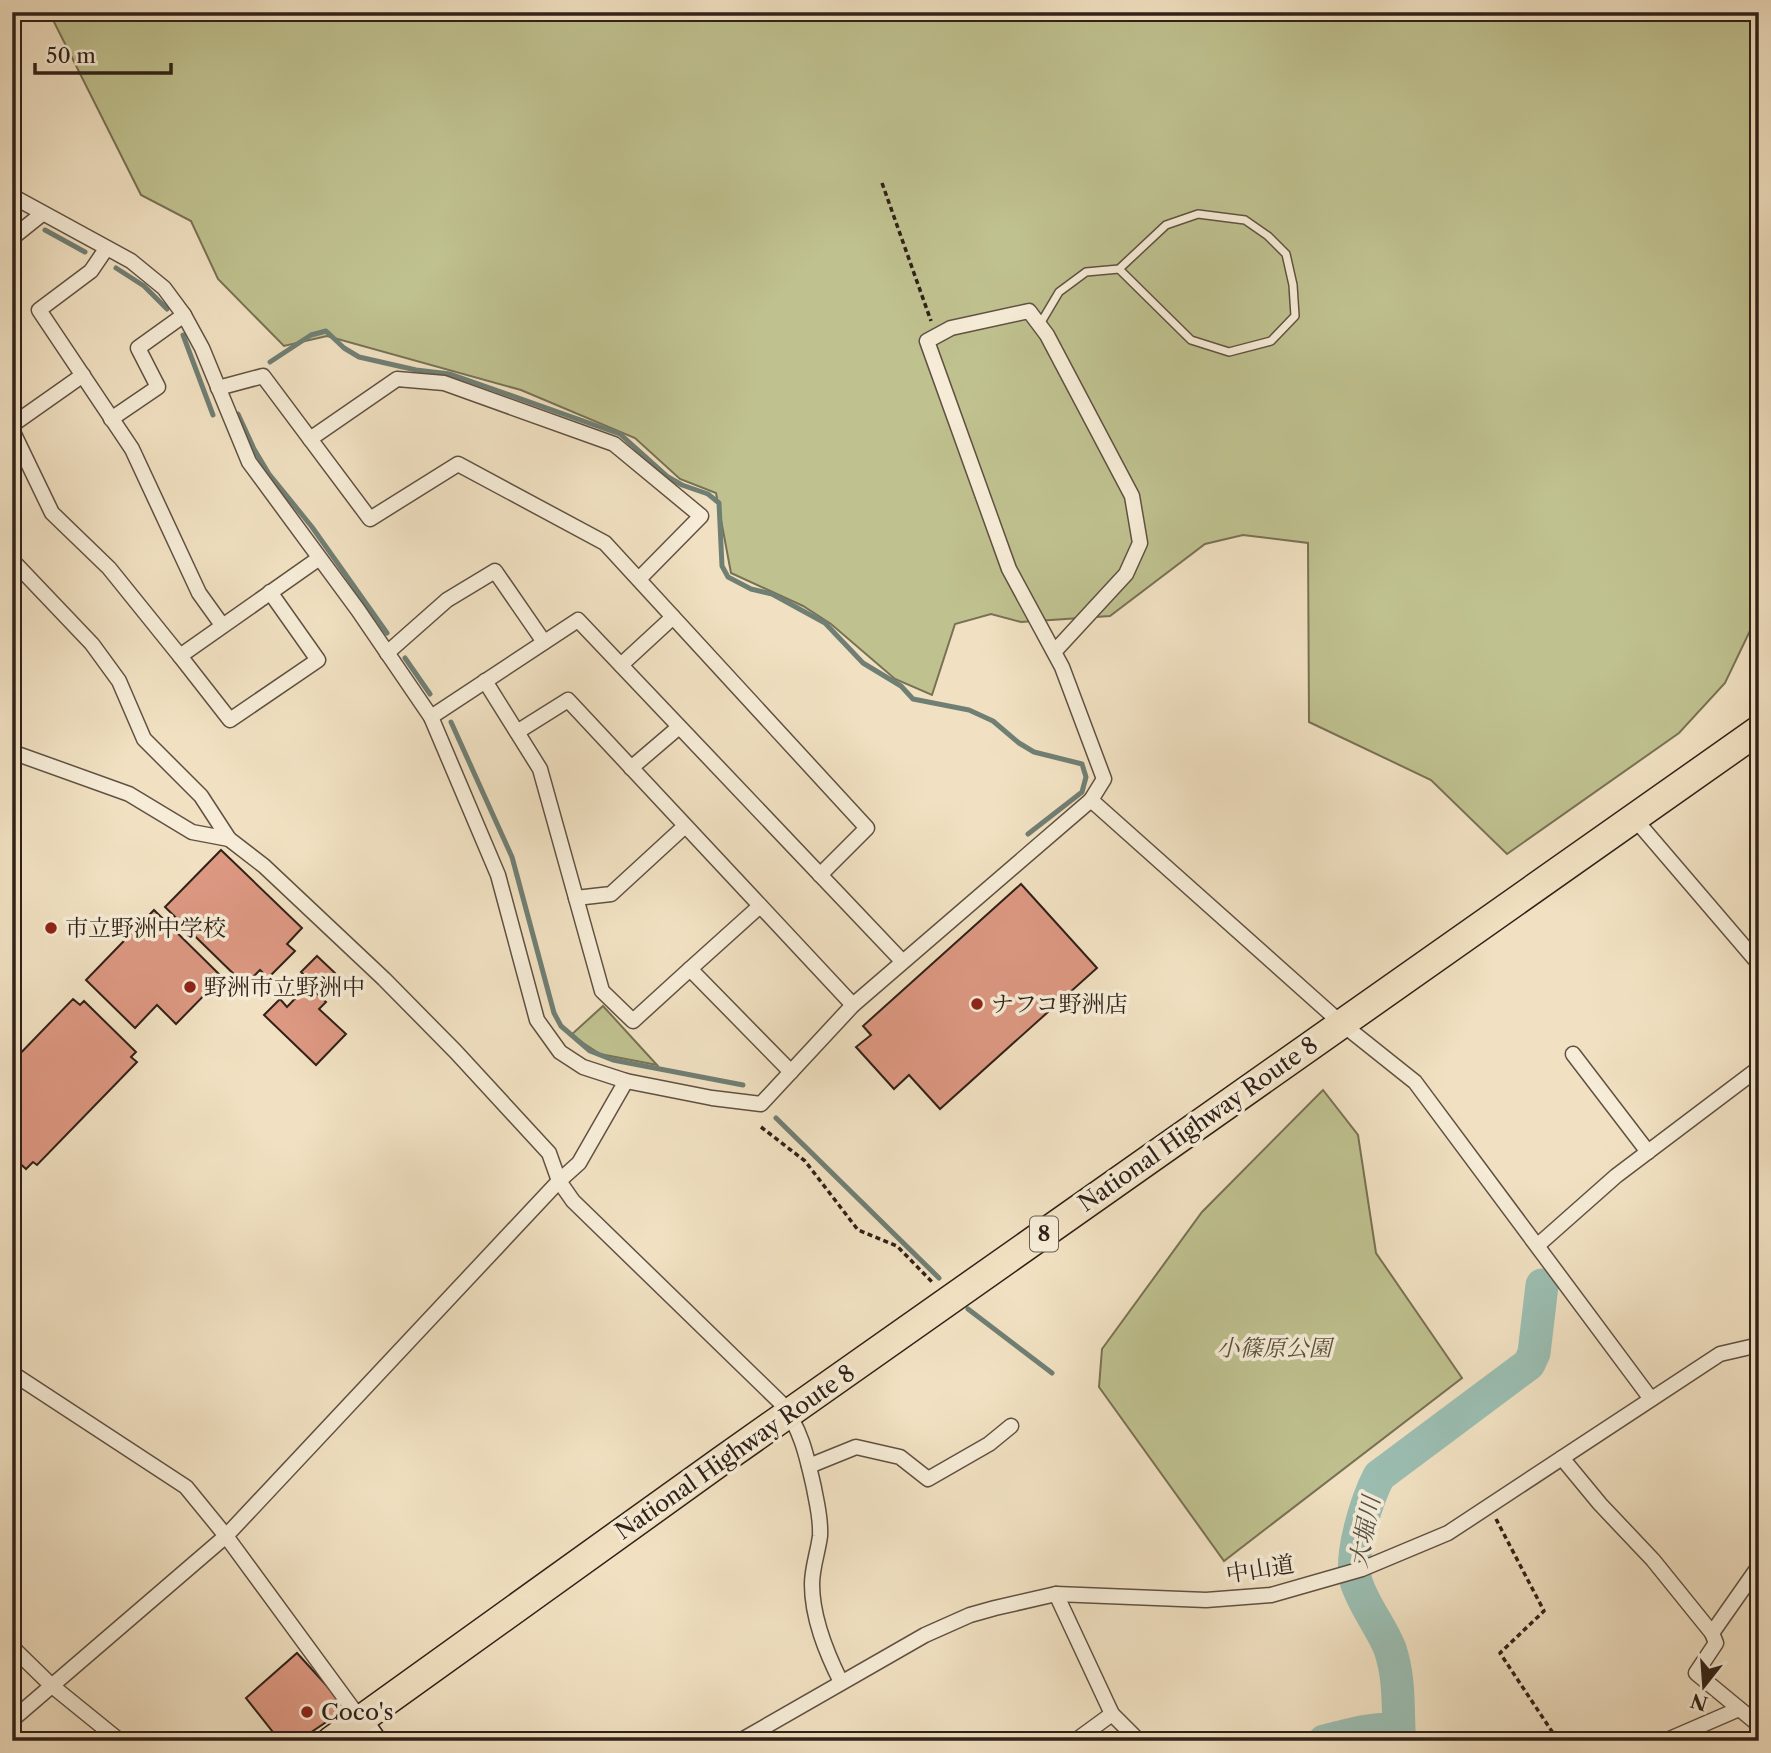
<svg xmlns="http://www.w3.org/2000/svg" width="1771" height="1753" font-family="'Libre Caslon Text','Noto Serif JP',serif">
  <rect width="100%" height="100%" fill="#f1e1c2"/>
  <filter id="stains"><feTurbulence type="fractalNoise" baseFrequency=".00286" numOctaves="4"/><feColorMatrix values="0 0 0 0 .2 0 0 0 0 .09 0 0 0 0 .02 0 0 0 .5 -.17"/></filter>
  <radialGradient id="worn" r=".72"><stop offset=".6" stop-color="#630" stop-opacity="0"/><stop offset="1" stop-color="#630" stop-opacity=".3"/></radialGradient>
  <g fill="#bfc18f" stroke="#787154" stroke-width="2">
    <polygon points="49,12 1759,12 1759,612 1725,683 1679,733 1507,854 1431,780 1309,722 1308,543 1243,535 1205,544 1110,616 1021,622 991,614 955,624 932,695 895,679 831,624 803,606 731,573 716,493 680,479 635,438 521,390 327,336 284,346 218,279 191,221 141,195"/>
    <polygon points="603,1006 657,1065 600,1054 571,1035"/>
    <polygon points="1323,1090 1358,1135 1376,1253 1462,1378 1224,1561 1099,1387 1102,1349 1202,1212"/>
  </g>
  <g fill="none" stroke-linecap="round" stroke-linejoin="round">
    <g stroke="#707f74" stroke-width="5">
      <polyline points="12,213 19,216"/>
      <polyline points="45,230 85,252"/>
      <polyline points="116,268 144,286 167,309"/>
      <polyline points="183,335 213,415"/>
      <polyline points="270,362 311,335 326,331 344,348 359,357 416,370 450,374 620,434 668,477 682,485 708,494 719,503 722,566 728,577 751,589 772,594 825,623 863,663 901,686 913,699 969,710 993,721 1019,743 1034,752 1082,764 1086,777 1082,792 1028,834"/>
      <polyline points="238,414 254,449 269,474 312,527 387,633"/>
      <polyline points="405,658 430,694"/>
      <polyline points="451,722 512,857 554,1013 561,1026 590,1051 613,1060 743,1085"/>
      <polyline points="776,1118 939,1278"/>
      <polyline points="968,1309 1052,1373"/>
    </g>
    <path stroke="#9bbeb2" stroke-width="33" d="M1324 1741C1349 1735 1373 1727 1399 1730 1398 1703 1399 1675 1390 1649 1381 1626 1363 1605 1356 1581 1349 1555 1367 1499 1379 1476L1529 1364 1534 1353 1542 1285"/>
  </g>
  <g fill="#dd9882" stroke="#302118" stroke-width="2">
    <polygon points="221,850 302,928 287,944 295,951 268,978 260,970 245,985 165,907"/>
    <polygon points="1021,884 1097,968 940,1109 909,1075 894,1089 856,1047 871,1035 863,1026"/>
    <polygon points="154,910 222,977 176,1024 157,1005 135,1028 86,980"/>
    <polygon points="317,956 335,973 319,989 301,972"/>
    <polygon points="308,985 326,1002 319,1009 346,1034 316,1065 264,1015 280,999 287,1007"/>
    <polygon points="73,999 80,1005 84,1001 136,1052 131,1057 137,1062 37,1165 33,1162 26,1169 14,1158 21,1150 16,1145 12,1148 12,1062"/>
    <polygon points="297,1653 347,1708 298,1741 280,1741 246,1698"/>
  </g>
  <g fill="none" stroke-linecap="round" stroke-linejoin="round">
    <defs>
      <polyline id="lane" points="1040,324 1059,292 1086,272 1119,269 1191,340 1229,352 1271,341 1295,316 1293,285 1286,254 1268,236 1245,220 1198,214 1166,225 1119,269"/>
      <g id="street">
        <polyline points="12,196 131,261 164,288 184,315 202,348 249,462 358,610 431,717 498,875 537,1020 560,1052 583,1067 626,1081 712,1098 761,1104 853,1005 1091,800 1104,779 1062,667 1009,569 927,341 951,328 1029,311 1047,335 1132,496 1140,543 1126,574 1054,652"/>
        <polyline points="12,238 42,214"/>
        <polyline points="106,249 91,271 39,310 132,449 199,593 222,625"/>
        <polyline points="218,388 263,376 370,519 458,464 605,543 867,828 820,875"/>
        <polyline points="111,419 158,387 138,348 184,315"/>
        <polyline points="12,425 83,375"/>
        <polyline points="12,430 52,513 109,568 180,656 318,559"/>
        <polyline points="310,439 397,379 444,383 614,444 701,516 639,579"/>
        <path d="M12 560 92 644 119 681 144 739 201 796 229 839 264 866 384 979 456 1052 549 1153 559 1181 573 1201 781 1403C801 1428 807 1457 814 1488 817 1505 821 1518 820 1536 818 1552 812 1568 812 1584 812 1618 826 1652 841 1682"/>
        <polyline points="387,653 447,600 495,571 544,642"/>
        <polyline points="180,656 230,720 318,660 270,592"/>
        <polyline points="621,665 673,617"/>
        <polyline points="485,681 540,769 602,991 633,1021 690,969 791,1072"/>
        <polyline points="431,717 578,620 902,961"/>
        <polyline points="517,732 568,700 853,1005"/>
        <polyline points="12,752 129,794 192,832 229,839"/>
        <polyline points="631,768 679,727"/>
        <polyline points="1091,800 1341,1023 1415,1082 1651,1399"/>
        <polyline points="1634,818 1759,964"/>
        <polyline points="576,898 611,894 685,826"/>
        <polyline points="690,969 760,906"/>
        <polyline points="1573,1054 1648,1152"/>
        <polyline points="1538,1245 1616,1176 1759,1068"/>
        <polyline points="12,1373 186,1487 226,1536 361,1720"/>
        <polyline points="1562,1458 1600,1504 1653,1560 1712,1633 1716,1643 1696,1673 1759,1725"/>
        <polyline points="809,1466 856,1447 900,1457 928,1479 989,1444 1011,1426"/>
        <polyline points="1056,1594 1112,1714 1139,1741"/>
        <polyline points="1712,1633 1759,1566"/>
        <polyline points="12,1647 51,1685 120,1741"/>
        <polyline points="12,1720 226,1536 559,1181 579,1163 626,1081"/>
        <polyline points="740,1741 925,1635 970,1615 995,1608 1056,1594 1206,1600 1271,1595 1362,1569 1448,1533 1720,1354 1759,1345"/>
        <polyline points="1075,1741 1112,1714"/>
        <polyline points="1665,1741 1739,1709"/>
      </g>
      <polyline id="secondary" points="361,1720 376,1741"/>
      <polyline id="highway" points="331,1741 721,1461 1759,730"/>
    </defs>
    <use href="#lane" stroke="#605142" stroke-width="10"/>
    <use href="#street" stroke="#605142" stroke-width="17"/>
    <use href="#secondary" stroke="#302118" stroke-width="24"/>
    <use href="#highway" stroke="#302118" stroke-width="31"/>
    <g stroke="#302118" stroke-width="3.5" stroke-dasharray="5 3.5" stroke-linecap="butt">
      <polyline points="882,183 931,321"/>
      <polyline points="761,1127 805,1161 858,1230 897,1246 934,1284"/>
      <polyline points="1496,1519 1544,1611 1500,1653 1553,1733 1552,1741"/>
    </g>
    <use href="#lane" stroke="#f6ecd7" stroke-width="7"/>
    <use href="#street" stroke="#f6ecd7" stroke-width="14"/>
    <use href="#secondary" stroke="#f6ecd7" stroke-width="21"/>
    <use href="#highway" stroke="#f1e1c2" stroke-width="28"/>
  </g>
  <g fill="#8f2418" stroke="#f6ecd7" stroke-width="2.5">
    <circle cx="51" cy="928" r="7"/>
    <circle cx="190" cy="987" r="7"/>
    <circle cx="977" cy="1004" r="7"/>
    <circle cx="307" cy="1712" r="7"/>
  </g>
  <g text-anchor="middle" stroke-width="7" stroke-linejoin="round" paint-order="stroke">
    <rect fill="#f6ecd7" stroke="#6b5e51" stroke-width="2" x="1030" y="1216.5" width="28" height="35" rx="5"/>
    <g font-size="21" font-weight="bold" fill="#302118">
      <text x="1044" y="1241">8</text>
    </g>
    <g font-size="23" fill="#302118" stroke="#f6ecd7" text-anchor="start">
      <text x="65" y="936">市立野洲中学校</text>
      <text x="204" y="995">野洲市立野洲中</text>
      <text x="991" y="1012">ナフコ野洲店</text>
      <text x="321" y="1720">Coco's</text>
    </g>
    <g font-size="23" fill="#302118" stroke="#f6ecd7">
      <text transform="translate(1198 1124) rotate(-35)" y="8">National Highway Route 8</text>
      <text transform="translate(735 1452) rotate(-35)" y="8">National Highway Route 8</text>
      <text transform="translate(1260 1569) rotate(-9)" y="8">中山道</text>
    </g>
    <g font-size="23" font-style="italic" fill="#5b513c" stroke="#f6ecd7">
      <text x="1274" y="1356">小篠原公園</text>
    </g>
    <g font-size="24" font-style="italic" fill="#505046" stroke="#f6ecd7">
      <text transform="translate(1365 1532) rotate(-79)" y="8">大堀川</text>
    </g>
  </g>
  <rect width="1771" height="1753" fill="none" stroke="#f1e1c2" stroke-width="42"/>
  <rect x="14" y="14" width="1743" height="1725" fill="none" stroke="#302118" stroke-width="3.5"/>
  <rect x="21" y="21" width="1729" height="1711" fill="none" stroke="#302118" stroke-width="2"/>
  <g transform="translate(1704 1686) rotate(197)" stroke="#f6ecd7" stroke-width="5" paint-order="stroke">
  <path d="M0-5L12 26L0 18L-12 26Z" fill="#302118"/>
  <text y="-10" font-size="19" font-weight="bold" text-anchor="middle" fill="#302118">N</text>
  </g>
  <path d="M35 63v10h136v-10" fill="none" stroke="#302118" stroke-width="3.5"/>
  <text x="46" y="63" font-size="21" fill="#302118" stroke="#f6ecd7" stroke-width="5" paint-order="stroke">50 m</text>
  <rect width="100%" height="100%" filter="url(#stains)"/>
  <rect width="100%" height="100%" fill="url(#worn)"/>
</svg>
